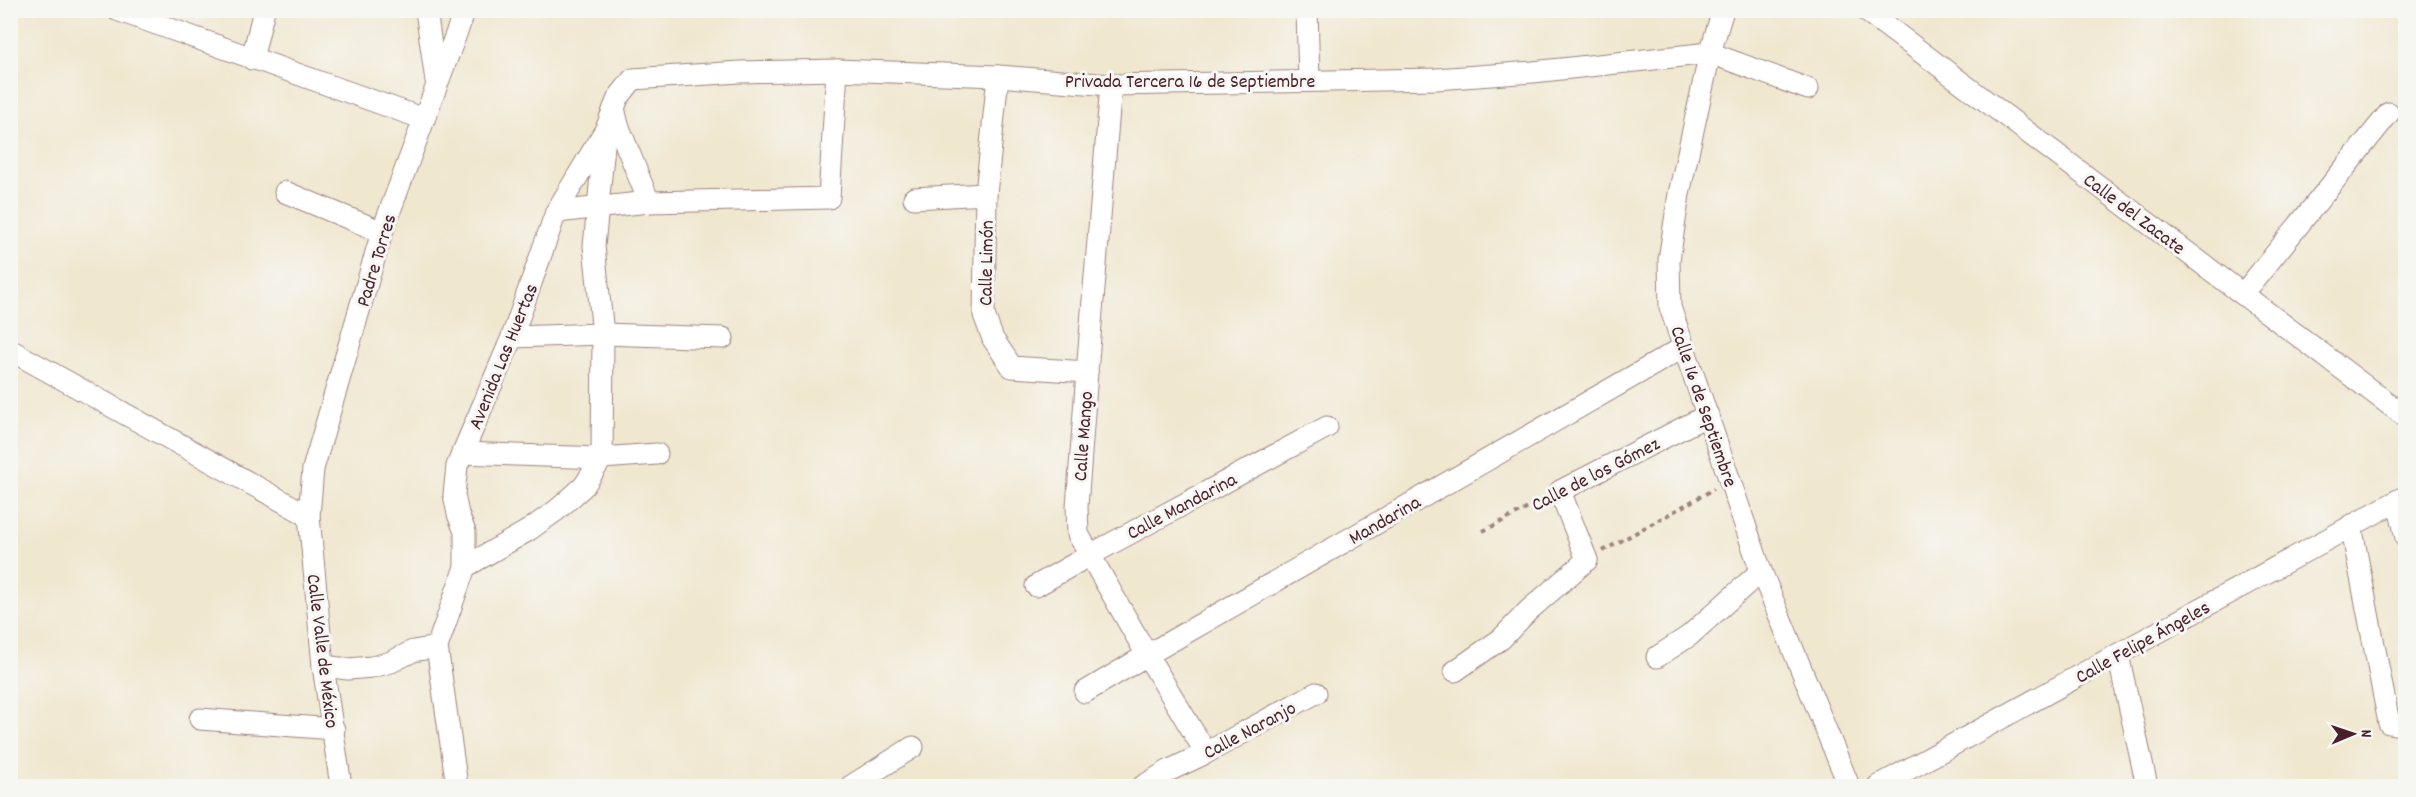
<svg xmlns="http://www.w3.org/2000/svg" width="2416" height="797" font-family="Dekko,sans-serif">
  <rect width="100%" height="100%" fill="#f6f6f2"/>
  <filter id="ink" filterUnits="userSpaceOnUse"><feTurbulence type="fractalNoise" baseFrequency=".0167" numOctaves="2"/><feDisplacementMap in="SourceGraphic" scale="12" xChannelSelector="R" yChannelSelector="G"/><feConvolveMatrix kernelMatrix="1 2 1 2 8 2 1 2 1" color-interpolation-filters="sRGB"/></filter>
  <filter id="wash" filterUnits="userSpaceOnUse"><feTurbulence type="fractalNoise" baseFrequency=".008" numOctaves="4" result="noise"/><feDisplacementMap in="SourceGraphic" scale="24" xChannelSelector="R" yChannelSelector="G"/><feGaussianBlur stdDeviation="1.35" result="paint"/><feColorMatrix in="noise" values="0 0 0 0 0 0 0 0 0 0 0 0 0 0 0 0 0 1.4 0 .05"/><feComposite in="paint" operator="in"/></filter>
  <g filter="url(#wash)">
    <rect width="100%" height="100%" fill="#f0e7cf"/>
  </g>
  <g filter="url(#ink)">
    <g fill="none" stroke-linecap="round" stroke-linejoin="round">
      <defs>
        <g id="minor">
          <polyline points="117,10 424,119"/>
          <polyline points="426,10 436,81"/>
          <polyline points="1307,10 1309,81"/>
          <polyline points="1723,10 1710,53 1679,194 1669,260 1670,307 1761,571 1849,786"/>
          <polyline points="1865,10 2406,417"/>
          <polyline points="252,59 264,10"/>
          <polyline points="998,76 986,194 984,315 993,339 1012,367 1087,372"/>
          <polyline points="1111,85 1087,372 1077,507 1078,534 1147,655 1206,753"/>
          <polyline points="614,108 618,125 649,202"/>
          <polyline points="285,192 382,232"/>
          <polyline points="914,198 986,194"/>
          <polyline points="556,212 649,202 829,198 837,70"/>
          <polyline points="2243,294 2389,113"/>
          <polyline points="512,337 603,334 723,338"/>
          <polyline points="10,350 309,516"/>
          <polyline points="462,453 602,458 657,454"/>
          <polyline points="2398,500 2406,538"/>
          <polyline points="2351,525 2389,723 2406,726"/>
          <polyline points="465,567 529,530 557,510 584,486 602,458 603,334 594,246 605,136"/>
          <polyline points="1036,586 1090,555 1327,427"/>
          <polyline points="2118,655 2147,786"/>
          <polyline points="1657,657 1689,636 1761,571"/>
          <polyline points="323,666 348,669 372,667 391,662 413,651 437,647"/>
          <polyline points="1455,671 1501,639 1529,610 1587,560 1560,491 1708,415"/>
          <polyline points="1085,692 1147,655 1684,347"/>
          <polyline points="200,719 334,729"/>
          <polyline points="341,786 323,666 309,516 313,469 382,232 465,10"/>
          <polyline points="457,786 437,647 465,567 465,532 458,514 454,495 457,466 512,337 556,212 606,129 618,98 633,79 740,72 837,70 998,76 1111,85 1436,79 1533,72 1710,53 1808,89"/>
          <polyline points="851,786 913,747"/>
          <polyline points="1143,786 1168,771 1206,753 1316,693"/>
          <polyline points="1878,786 2406,496"/>
        </g>
      </defs>
      <use href="#minor" stroke="#9d837d" stroke-width="23"/>
      <g stroke="#9d837d" stroke-width="4" stroke-dasharray="4.5 4.5" stroke-linecap="butt">
        <polyline points="1483,531 1544,500"/>
        <polyline points="1603,551 1714,489"/>
        <polyline points="1729,784 1730,786"/>
      </g>
      <use href="#minor" stroke="#fff" stroke-width="21"/>
    </g>
  </g>
  <g text-anchor="middle" stroke-width="6" stroke-linejoin="round" paint-order="stroke">
    <g font-size="20" fill="#4a1f2b" stroke="#f6f6f2">
      <text x="1190" y="87">Privada Tercera 16 de Septiembre</text>
      <text transform="translate(2135 213) rotate(37)" y="7">Calle del Zacate</text>
      <text transform="translate(375 260) rotate(-73)" y="7">Padre Torres</text>
      <text transform="translate(985 263) rotate(-89)" y="7">Calle Limón</text>
      <text transform="translate(502 356) rotate(-68)" y="7">Avenida Las Huertas</text>
      <text transform="translate(1705 406) rotate(71)" y="7">Calle 16 de Septiembre</text>
      <text transform="translate(1082 436) rotate(-86)" y="7">Calle Mango</text>
      <text transform="translate(1595 473) rotate(-27)" y="7">Calle de los Gómez</text>
      <text transform="translate(1181 505) rotate(-28)" y="7">Calle Mandarina</text>
      <text transform="translate(1384 519) rotate(-30)" y="7">Mandarina</text>
      <text transform="translate(2142 641) rotate(-29)" y="7">Calle Felipe Ángeles</text>
      <text transform="translate(324 651) rotate(83)" y="7">Calle Valle de México</text>
      <text transform="translate(1249 729) rotate(-28)" y="7">Calle Naranjo</text>
    </g>
  </g>
  <rect width="2416" height="797" fill="none" stroke="#f6f6f2" stroke-width="36"/>
  <g transform="translate(2353 734) rotate(88)" stroke="#f6f6f2" stroke-width="4.5" paint-order="stroke">
  <path d="M0-4.5L10 22L0 15L-10 22Z" fill="#4a1f2b"/>
  <text y="-9" font-size="16" font-weight="bold" text-anchor="middle" fill="#4a1f2b">N</text>
  </g>
</svg>
